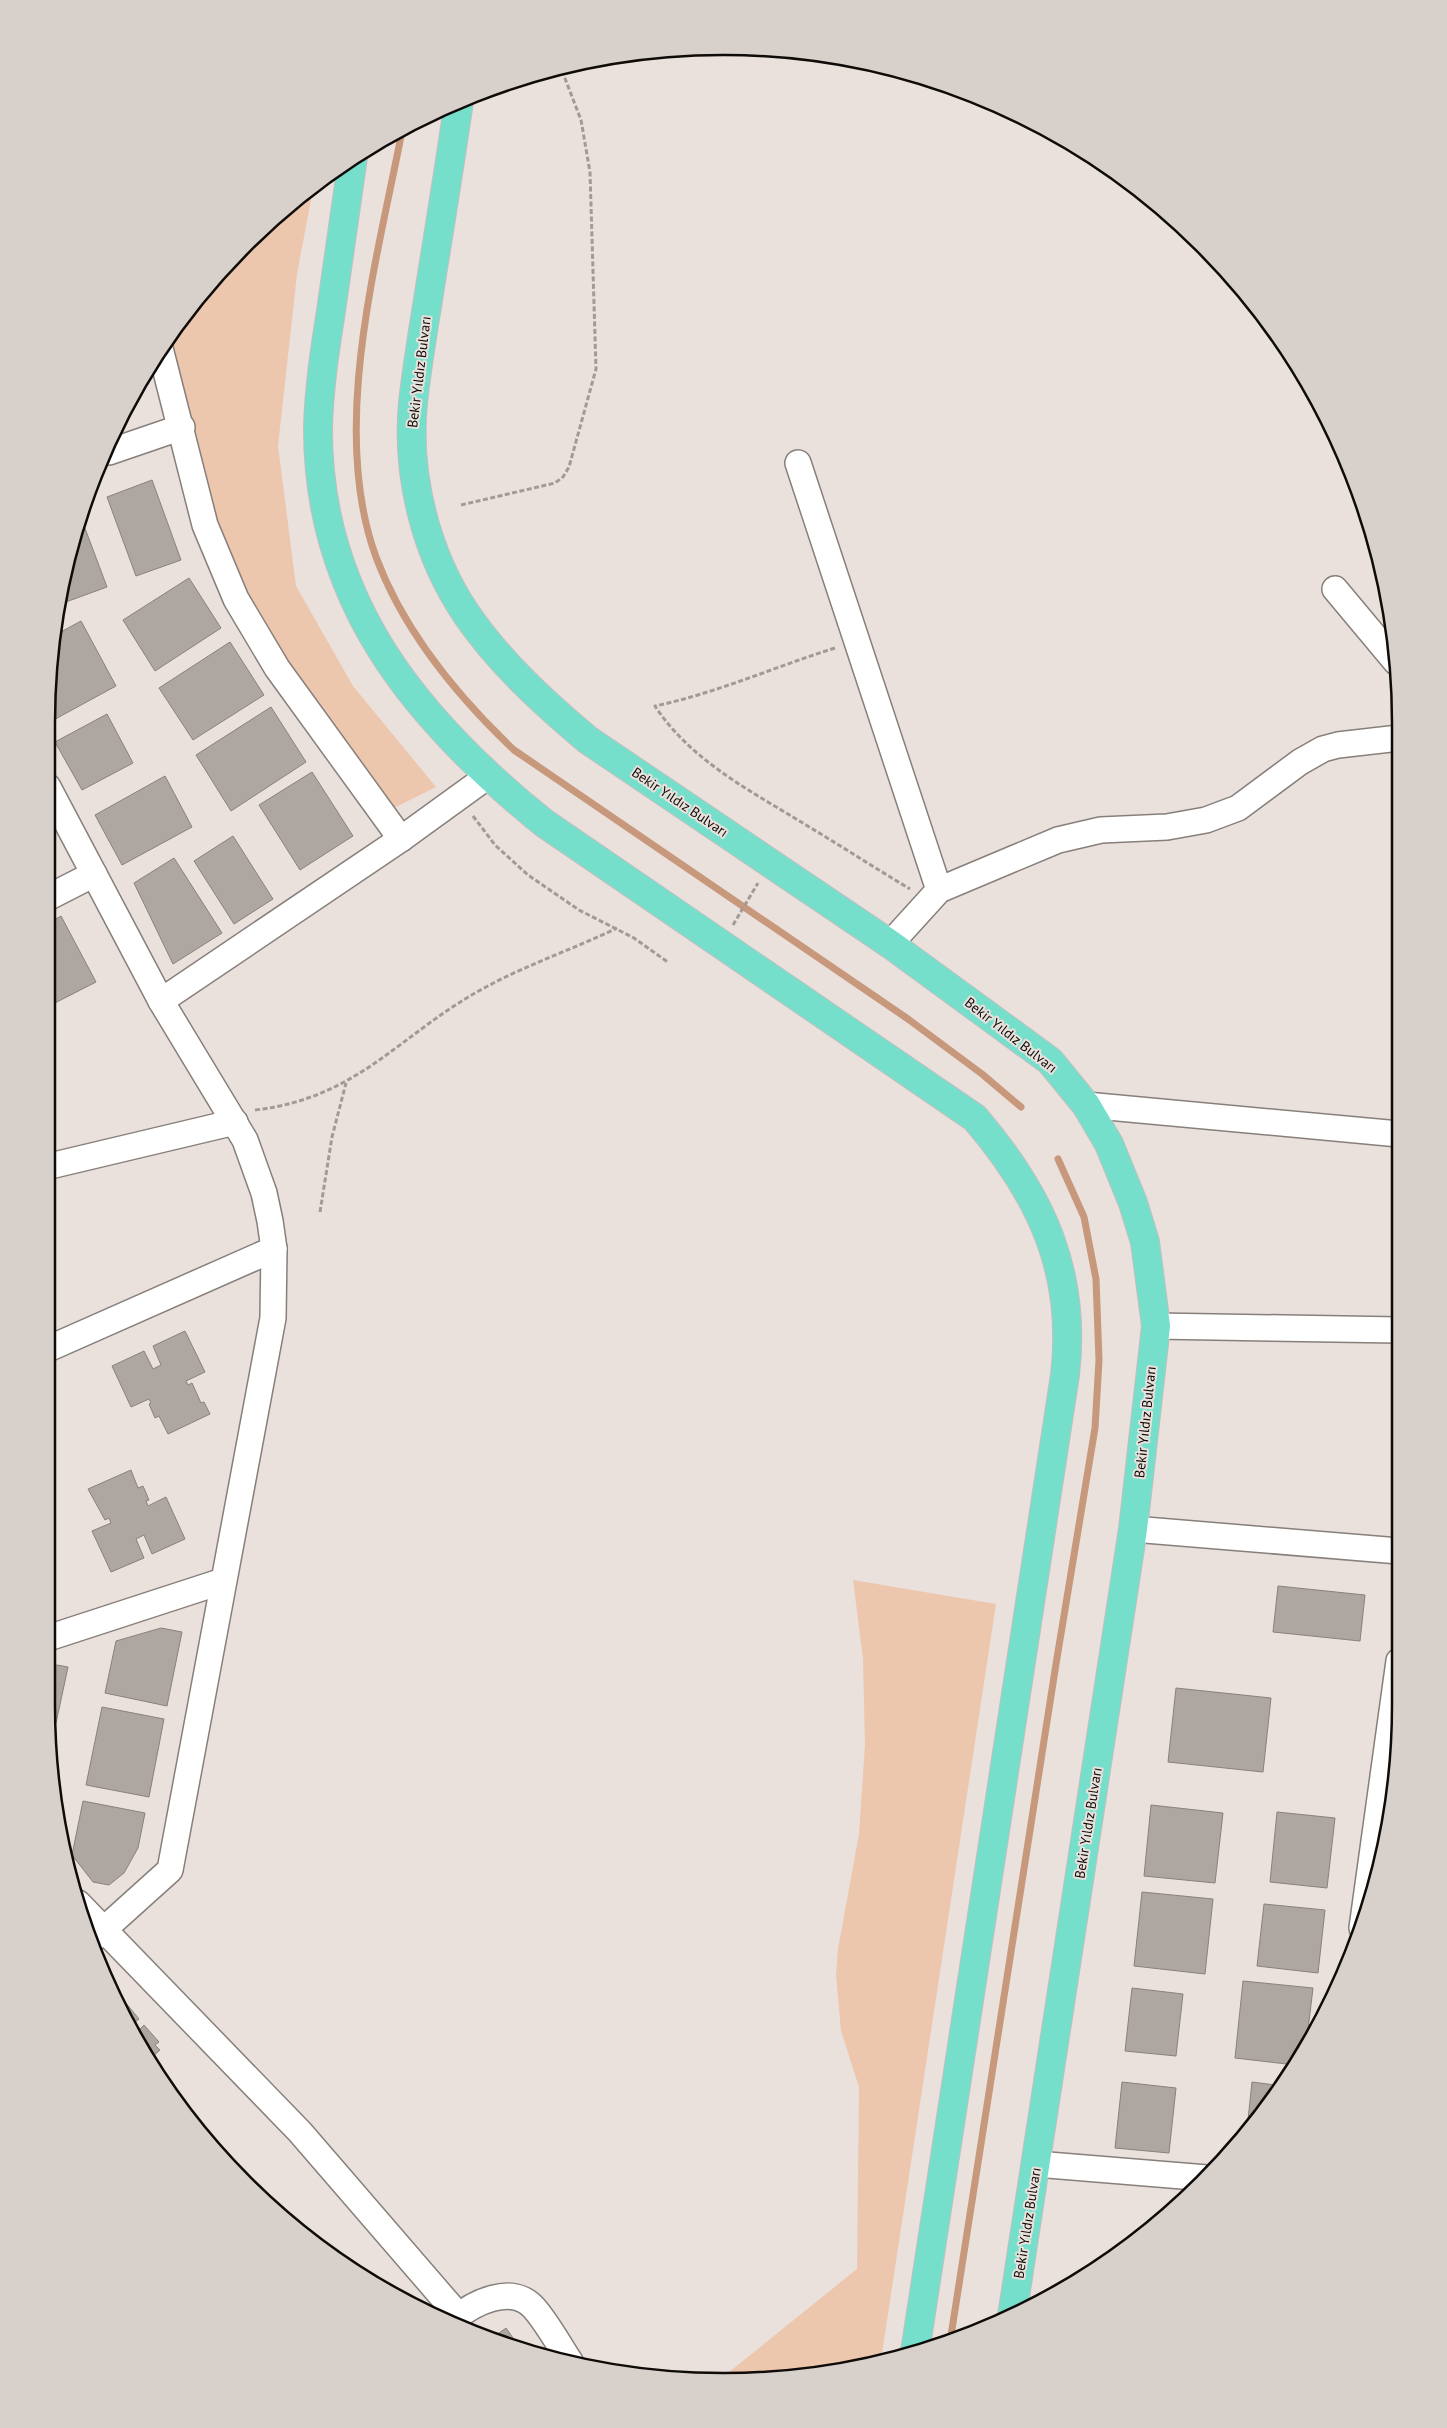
<svg xmlns="http://www.w3.org/2000/svg" width="1447" height="2428" font-family="'PT Sans',sans-serif">
  <rect width="100%" height="100%" fill="#eae1dc"/>
  <g fill="#edc6ae">
    <polygon points="313,189 297,274 278,446 296,586 353,686 436,787 392,809 232,596 161,347 245,244"/>
    <polygon points="853,1580 996,1604 881,2360 812,2376 718,2381 857,2269 859,2087 841,2031 836,1975 838,1949 859,1834 865,1744 863,1659"/>
  </g>
  <g fill="none" stroke-linecap="round" stroke-linejoin="round">
    <g stroke="#c7987b" stroke-width="7">
      <path d="M402 131C377 261 329 429 376 557 404 632 456 695 514 750L908 1019 982 1074 1021 1107"/>
      <polyline points="950,2342 1056,1664 1095,1428 1099,1360 1096,1279 1084,1217 1058,1159"/>
    </g>
  </g>
  <g fill="#aea6a1" stroke="#89817c">
    <polygon points="152,480 181,560 136,576 107,497"/>
    <polygon points="80,515 107,587 63,603"/>
    <polygon points="189,578 221,628 155,671 123,620"/>
    <polygon points="81,621 116,686 48,723 48,679 57,634"/>
    <polygon points="230,642 264,695 193,740 159,688"/>
    <polygon points="271,707 306,762 231,811 196,755"/>
    <polygon points="107,714 133,763 82,790 55,742"/>
    <polygon points="312,772 353,836 300,870 259,805"/>
    <polygon points="165,776 192,827 122,865 95,815"/>
    <polygon points="233,836 273,899 234,924 194,861"/>
    <polygon points="174,858 222,933 173,964 134,883"/>
    <polygon points="61,916 96,982 49,1006 49,923"/>
    <polygon points="185,1331 205,1372 186,1381 188,1385 192,1383 201,1403 204,1402 210,1414 168,1434 159,1416 155,1418 149,1404 151,1403 149,1399 131,1407 112,1366 144,1351 153,1369 161,1365 153,1346"/>
    <polygon points="131,1470 138,1488 143,1486 149,1500 146,1501 148,1506 166,1497 185,1539 152,1554 144,1535 136,1539 144,1558 111,1572 92,1531 111,1523 109,1518 105,1520 88,1489"/>
    <polygon points="1278,1586 1365,1595 1360,1641 1273,1632"/>
    <polygon points="161,1628 182,1632 167,1706 105,1693 116,1641"/>
    <polygon points="57,1665 68,1667 56,1723 52,1723 52,1667"/>
    <polygon points="1176,1688 1271,1698 1263,1772 1168,1762"/>
    <polygon points="102,1707 164,1719 149,1797 86,1785"/>
    <polygon points="83,1801 145,1813 138,1848 124,1873 109,1885 93,1882 72,1855"/>
    <polygon points="1151,1805 1223,1813 1215,1883 1144,1876"/>
    <polygon points="1277,1812 1335,1818 1327,1888 1270,1882"/>
    <polygon points="1142,1892 1213,1899 1205,1974 1134,1966"/>
    <polygon points="1264,1904 1325,1910 1318,1973 1257,1966"/>
    <polygon points="1243,1981 1313,1988 1307,2038 1295,2065 1235,2058"/>
    <polygon points="1132,1988 1183,1994 1176,2056 1125,2051"/>
    <polygon points="117,2000 121,2005 125,2002 139,2019 134,2023 139,2030 144,2025 159,2042 155,2045 160,2050 150,2059 116,2004"/>
    <polygon points="1122,2082 1176,2088 1169,2153 1115,2148"/>
    <polygon points="1252,2082 1283,2086 1247,2129"/>
    <polygon points="506,2328 520,2348 521,2347 523,2351 493,2340 492,2338"/>
  </g>
  <g fill="none" stroke-linecap="round" stroke-linejoin="round">
    <defs>
      <g id="minor">
        <polyline points="160,348 205,525 236,599 277,668 401,839"/>
        <polyline points="109,452 182,427"/>
        <polyline points="798,463 939,890"/>
        <polyline points="1335,589 1396,662"/>
        <polyline points="48,787 161,1001 245,1140 264,1193 270,1221 274,1249 273,1318 170,1870 90,1942"/>
        <polyline points="49,897 94,874"/>
        <polyline points="890,944 939,890 1058,840 1101,830 1167,827 1206,820 1238,808 1300,762 1323,749 1338,745 1399,738"/>
        <polyline points="161,1001 401,839 488,776"/>
        <polyline points="1086,1105 1399,1134"/>
        <polyline points="50,1166 235,1122"/>
        <polyline points="1156,1326 1399,1330"/>
        <polyline points="50,1348 274,1249"/>
        <polyline points="1133,1529 1399,1551"/>
        <polyline points="51,1637 223,1581"/>
        <polyline points="78,1903 300,2132 458,2315"/>
        <polyline points="1362,1928 1399,1661"/>
        <polyline points="1036,2164 1207,2178"/>
        <path d="M453 2320C473 2303 512 2283 534 2308 548 2324 559 2345 571 2363"/>
      </g>
      <g id="major">
        <path d="M459 101C450 163 440 225 430 287 424 326 417 365 413 403 406 476 426 555 467 615 500 663 544 703 588 740L890 944 1050 1061 1086 1105 1109 1144 1133 1203 1145 1242 1156 1326 1133 1529 1012 2316"/>
        <path d="M353 157C346 208 338 260 331 311 325 349 319 388 318 427 317 600 415 719 544 823L975 1118C1041 1195 1077 1272 1065 1375L915 2352"/>
      </g>
    </defs>
    <use href="#minor" stroke="#877f7a" stroke-width="28"/>
    <use href="#major" stroke="#c0c0bf" stroke-width="30"/>
    <g stroke="#a19a96" stroke-width="3" stroke-dasharray="5 2.5" stroke-linecap="butt">
      <polyline points="461,505 555,483 563,477 569,467 596,369 590,172 581,120 561,68"/>
      <path d="M835 648C774 667 717 693 655 706 691 761 751 791 806 825 841 846 875 868 910 889"/>
      <polyline points="473,816 495,845 528,875 579,910 634,938 669,963"/>
      <polyline points="733,925 758,883"/>
      <path d="M255 1110C360 1098 401 1032 486 987 528 964 574 949 617 928"/>
      <polyline points="320,1212 332,1137 346,1083"/>
    </g>
    <use href="#minor" stroke="#fff" stroke-width="25"/>
    <use href="#major" stroke="#76dfcc" stroke-width="28"/>
  </g>
  <g text-anchor="middle" stroke-width="4" stroke-linejoin="round" paint-order="stroke">
    <g font-size="14" fill="#0e0b09" stroke="#eae1dc">
      <text transform="translate(419 372) rotate(-83)" y="5">Bekir Yıldız Bulvarı</text>
      <text transform="translate(680 802) rotate(34)" y="5">Bekir Yıldız Bulvarı</text>
      <text transform="translate(1011 1035) rotate(38)" y="5">Bekir Yıldız Bulvarı</text>
      <text transform="translate(1145 1422) rotate(-84)" y="5">Bekir Yıldız Bulvarı</text>
      <text transform="translate(1088 1823) rotate(-81)" y="5">Bekir Yıldız Bulvarı</text>
      <text transform="translate(1027 2223) rotate(-81)" y="5">Bekir Yıldız Bulvarı</text>
    </g>
  </g>
  <path d="M0 0H1447V2428H0ZM723 55H724A668 668 0 0 1 1392 723V1705A668 668 0 0 1 724 2373H723A668 668 0 0 1 55 1705V723A668 668 0 0 1 723 55Z" fill="#d8d0cb" fill-rule="evenodd"/>
  <path fill="none" stroke="#0e0b09" stroke-width="2.5" d="M723 55H724A668 668 0 0 1 1392 723V1705A668 668 0 0 1 724 2373H723A668 668 0 0 1 55 1705V723A668 668 0 0 1 723 55Z"/>
</svg>
